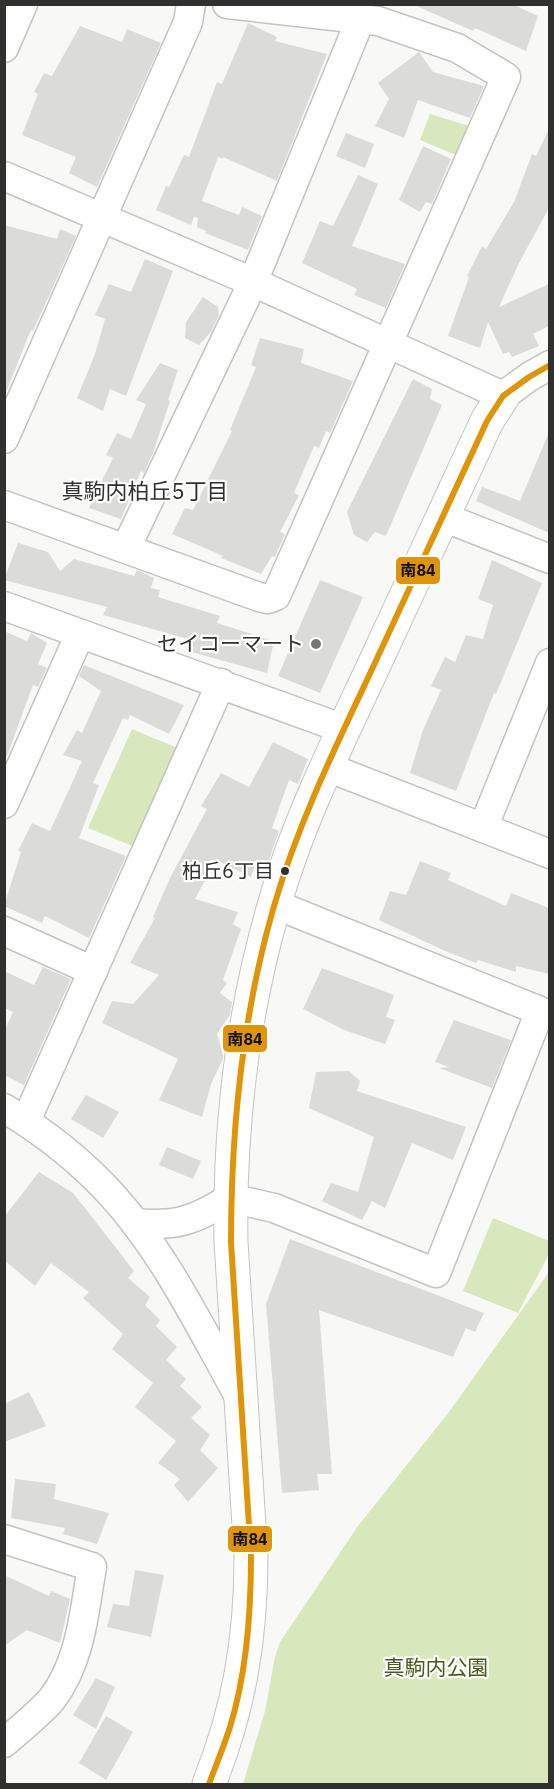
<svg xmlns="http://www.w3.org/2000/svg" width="554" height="1789" font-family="'IBM Plex Sans','Noto Sans JP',sans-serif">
  <rect width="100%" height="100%" fill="#f8f9f6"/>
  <g fill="#d8e7bc">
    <polygon points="430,114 479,129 468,160 420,140"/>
    <polygon points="132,729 187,752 145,851 88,828"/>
    <polygon points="493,1218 549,1241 549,1254 518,1313 463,1291"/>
    <polygon points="549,1272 549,1784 243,1784 265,1711 275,1657 280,1642 358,1526 449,1412"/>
  </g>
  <g fill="#dbdcda">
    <polygon points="412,4 512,4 538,16 526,51 475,28 473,31"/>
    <polygon points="248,23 277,37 275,41 327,54 277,181 223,157 223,159 218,157 202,201 239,215 242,207 262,216 248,250 205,233 206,231 197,227 198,218 194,217 191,225 156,210 166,186 169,187 184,155 189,157 217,82 222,84"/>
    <polygon points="80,26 122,42 127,29 161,43 97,187 69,173 76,157 22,135 38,94 34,92 44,73 52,76"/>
    <polygon points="419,52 433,72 484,86 470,118 418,100 404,138 375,126 389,99 378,83"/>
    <polygon points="549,129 549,208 519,263 499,307 549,284 549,326 533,334 539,346 512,357 509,352 503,354 488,322 480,348 448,336 469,277 467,276 482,246 486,249 514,202 532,154 536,156"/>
    <polygon points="346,133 374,144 365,168 336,156"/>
    <polygon points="423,146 451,159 432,204 426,202 420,212 399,200"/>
    <polygon points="358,175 378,184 352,246 405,264 386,308 354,295 357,289 302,263 320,221 333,226"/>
    <polygon points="4,225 57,239 60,229 76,236 33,331 31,330 4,397"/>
    <polygon points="145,259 173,271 126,396 110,389 103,411 77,398 95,354 105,319 95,315 109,284 131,292"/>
    <polygon points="203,297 218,307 219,315 211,332 199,345 185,338 186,322"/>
    <polygon points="260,338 304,349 301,363 353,381 330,433 326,431 319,448 314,446 294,493 299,495 280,532 285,534 275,557 272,556 261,574 221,558 223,556 172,534 185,508 193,510 232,431 230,430 256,367 251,365"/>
    <polygon points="160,363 178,370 168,400 170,401 154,450 144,473 141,471 121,519 89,508 113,458 106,455 117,433 131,439 146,404 136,400"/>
    <polygon points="413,379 432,389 430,399 442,405 386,536 375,532 367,542 354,535 347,512"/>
    <polygon points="549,432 549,533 476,501 482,487 520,501"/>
    <polygon points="18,543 48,552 60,571 74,559 134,576 137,570 154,578 151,588 160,590 158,597 220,616 217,623 274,641 267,673 188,651 191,640 103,615 107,607 4,580"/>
    <polygon points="492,560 542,583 496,694 494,693 456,791 410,773 423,730 441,690 431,686 445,657 455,662 466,635 483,639 493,605 478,599"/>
    <polygon points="320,580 363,597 320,693 278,676"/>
    <polygon points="4,631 27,641 31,633 47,643 38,664 47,668 38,687 33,685 7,756 4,756"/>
    <polygon points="84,665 184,705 169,734 130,715 128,720 123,718 93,783 99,785 79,838 126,856 89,938 45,916 42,923 4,906 21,852 18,851 32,823 50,831 82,761 63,755 77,730 82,733 101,691 79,676"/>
    <polygon points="273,742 308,759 298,784 289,780 272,828 279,831 267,866 256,862 251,877 216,860 195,899 238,912 233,924 241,929 223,980 227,983 220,993 232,1002 230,1015 217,1034 223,1055 223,1059 211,1084 202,1117 159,1100 178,1059 102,1023 112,1001 133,1004 159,975 130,963 155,918 153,917 170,878 207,809 201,806 221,773 249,787"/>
    <polygon points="420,861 451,873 448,880 506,906 511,893 549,908 549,974 516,966 516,972 478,960 476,963 445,951 379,920 390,891 406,895"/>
    <polygon points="43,967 71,979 24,1085 4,1075 4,1031 13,1012 4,1008 4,971 34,985"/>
    <polygon points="322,968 394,995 386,1017 395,1020 385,1044 344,1030 303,1009"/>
    <polygon points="454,1020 511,1040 492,1088 439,1068 449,1067 435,1062"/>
    <polygon points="349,1071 360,1081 357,1091 466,1127 453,1160 412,1143 385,1208 372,1201 362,1220 322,1201 331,1183 358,1192 374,1137 309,1108 316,1072"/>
    <polygon points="86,1095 119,1112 103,1138 71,1119"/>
    <polygon points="167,1147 201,1161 193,1179 159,1165"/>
    <polygon points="39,1172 73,1193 85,1208 134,1271 128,1278 150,1297 145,1305 160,1320 156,1326 177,1347 166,1360 186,1379 180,1386 202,1407 191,1418 210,1435 200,1450 218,1468 188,1502 174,1485 180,1479 158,1463 176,1441 135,1407 153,1383 112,1349 123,1334 83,1298 89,1292 51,1263 35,1286 4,1260 4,1217"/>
    <polygon points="290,1239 484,1313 475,1332 466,1328 453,1357 319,1310 332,1474 317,1474 319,1490 282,1493 266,1304"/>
    <polygon points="29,1392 46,1426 4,1442 4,1404"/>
    <polygon points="15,1479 56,1484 54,1499 109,1513 97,1544 63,1534 65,1528 11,1518"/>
    <polygon points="135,1570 164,1575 151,1637 107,1627 113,1604 129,1606"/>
    <polygon points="4,1575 49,1596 51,1591 70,1599 60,1643 27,1630 4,1646"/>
    <polygon points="96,1678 115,1687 96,1729 73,1715"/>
    <polygon points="106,1716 133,1732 106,1780 79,1763"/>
  </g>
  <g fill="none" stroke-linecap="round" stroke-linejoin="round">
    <defs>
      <g id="minor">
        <polyline points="4,48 23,4"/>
        <polyline points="4,176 253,282 503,396 529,377 550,365"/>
        <polyline points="4,439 188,22 191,4"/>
        <polyline points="4,505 259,597 268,599 276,596 506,77 457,48 378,21 227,4"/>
        <polyline points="443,517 550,559"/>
        <polyline points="126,548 253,282 361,18"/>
        <polyline points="4,606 344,729"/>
        <polyline points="327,767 550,854"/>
        <polyline points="4,804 80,634"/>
        <polyline points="483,828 550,663"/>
        <polyline points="4,931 93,971"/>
        <path d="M4 1108C44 1132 80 1160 111 1194 165 1253 201 1329 240 1398"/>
        <polyline points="26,1121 221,683"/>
        <path d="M135 1223C176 1227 196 1220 230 1198L274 1208 436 1273 540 1011 274 904"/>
        <path d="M4 1539 92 1567C84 1612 81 1661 52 1699 38 1715 20 1729 4 1743"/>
      </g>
      <path id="tertiary" d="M209 1784C239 1709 251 1639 251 1557L231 1242C229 1128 242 1016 274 906 296 828 332 754 367 680 407 594 447 507 487 421L503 396"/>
    </defs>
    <use href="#minor" stroke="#c3c4c1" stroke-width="31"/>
    <use href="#tertiary" stroke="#c3c4c1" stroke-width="35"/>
    <use href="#minor" stroke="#fefefe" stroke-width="28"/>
    <use href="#tertiary" stroke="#fefefe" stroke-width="33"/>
    <defs>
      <path id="bus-1" d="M209 1784C216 1765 224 1746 230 1727 247 1672 251 1614 251 1557L231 1242C231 1128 242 1016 274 906 297 827 332 754 367 680 407 594 447 507 487 421L503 396 529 377 550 365"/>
    </defs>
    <use href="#bus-1" stroke="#fff" stroke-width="10"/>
    <use href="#bus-1" stroke="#e09407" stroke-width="6"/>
  </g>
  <circle fill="#767775" stroke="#fff" stroke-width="2" cx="316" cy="644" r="6"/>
  <circle fill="#30312f" stroke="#fff" stroke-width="2" cx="285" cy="871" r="5"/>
  <g text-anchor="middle" stroke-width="4.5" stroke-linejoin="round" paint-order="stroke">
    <g font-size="20" fill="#30312f" stroke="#fff" text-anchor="end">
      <text x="274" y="878">柏丘6丁目</text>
    </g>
    <g font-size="21" fill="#30312f" stroke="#fff" text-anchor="end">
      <text x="304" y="651">セイコーマート</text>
    </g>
    <g font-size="21" fill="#475b1c" stroke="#fff">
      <text x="436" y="1675">真駒内公園</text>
    </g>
    <g font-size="22" fill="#30312f" stroke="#fff">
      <text x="145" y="499">真駒内柏丘5丁目</text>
    </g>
  </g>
  <g stroke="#fff" stroke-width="2">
    <rect x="395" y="556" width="46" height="29" rx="6" fill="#e09407"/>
    <rect x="222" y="1024" width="46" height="29" rx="6" fill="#e09407"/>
    <rect x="227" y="1525" width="46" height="28" rx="6" fill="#e09407"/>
  </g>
  <g font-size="16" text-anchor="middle" font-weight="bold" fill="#111">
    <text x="418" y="576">南84</text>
    <text x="245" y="1045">南84</text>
    <text x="250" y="1545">南84</text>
  </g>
  <rect width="554" height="1789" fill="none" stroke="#30312f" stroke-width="12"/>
</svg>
